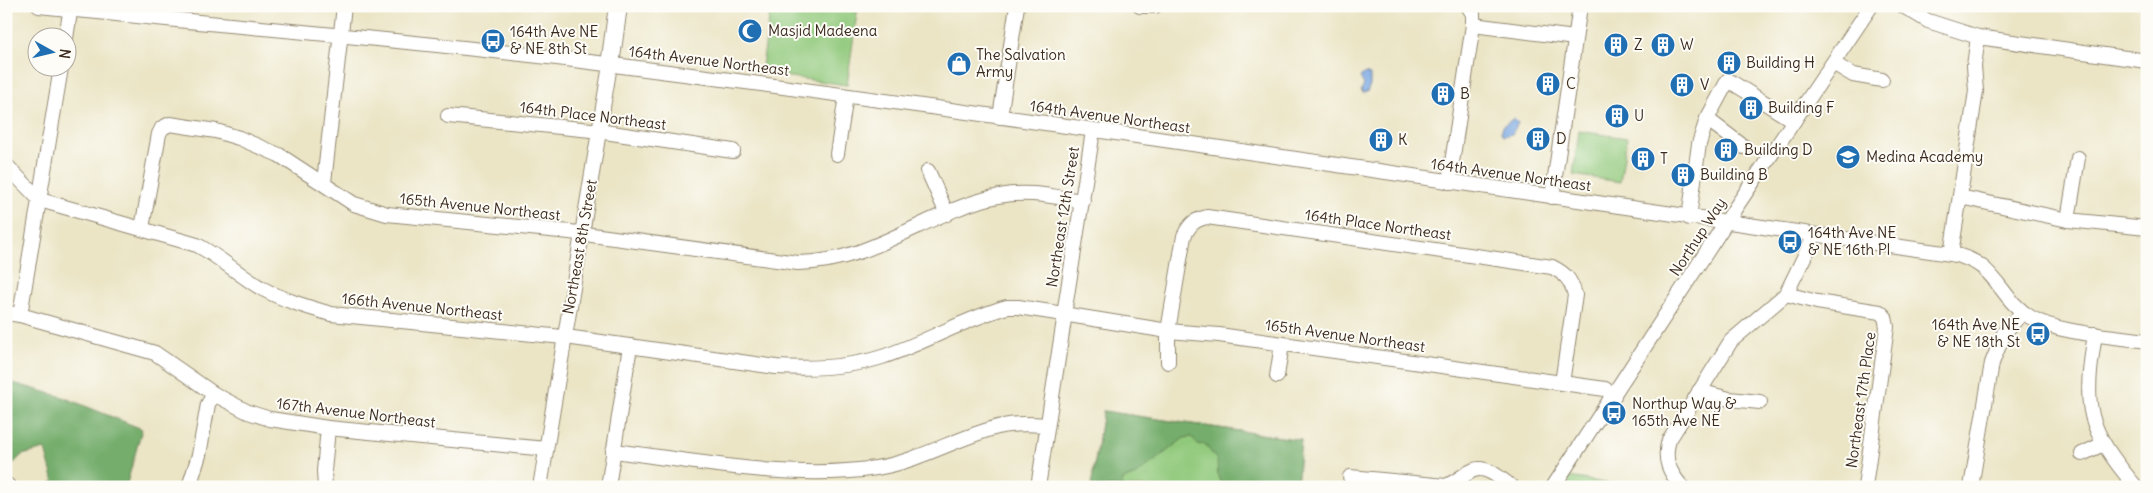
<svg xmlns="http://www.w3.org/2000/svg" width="2153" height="493" font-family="Delius,sans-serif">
  <rect width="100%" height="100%" fill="#fdfcf7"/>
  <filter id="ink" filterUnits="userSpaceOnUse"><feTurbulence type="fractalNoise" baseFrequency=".02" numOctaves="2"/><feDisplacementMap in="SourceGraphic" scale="10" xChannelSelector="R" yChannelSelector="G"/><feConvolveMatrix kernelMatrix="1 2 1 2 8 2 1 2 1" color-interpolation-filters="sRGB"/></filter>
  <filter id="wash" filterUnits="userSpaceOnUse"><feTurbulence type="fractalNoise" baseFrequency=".0096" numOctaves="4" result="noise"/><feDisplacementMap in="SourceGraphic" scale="20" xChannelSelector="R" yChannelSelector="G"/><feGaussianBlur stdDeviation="1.12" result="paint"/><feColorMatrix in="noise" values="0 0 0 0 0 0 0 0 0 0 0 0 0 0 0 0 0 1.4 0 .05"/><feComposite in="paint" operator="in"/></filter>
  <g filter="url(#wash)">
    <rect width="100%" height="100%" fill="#ebe5c6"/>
    <g fill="#91c97c" stroke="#667a4d">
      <polygon points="732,6 858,6 847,85 761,73 770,12"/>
      <polygon points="1579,131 1627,138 1620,182 1573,175"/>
      <polygon points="1103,411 1301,440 1293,487 1091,487"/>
      <polygon points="1569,477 1631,487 1563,487"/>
    </g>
    <g fill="#74ad6c" stroke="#586c45">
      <polygon points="6,381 63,397 142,429 126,487 43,487 54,482 45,449 22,455 6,471"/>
      <polygon points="1103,411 1301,440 1297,487 1223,487 1218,477 1217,460 1205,444 1198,445 1192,437 1184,438 1136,475 1123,480 1121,487 1091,487"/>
    </g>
    <g fill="#79a7e2" stroke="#5a6880">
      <polygon points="1365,73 1370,75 1370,85 1367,92 1363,93 1361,91 1364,85 1360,77"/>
      <polygon points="1514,118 1518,123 1512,134 1503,136 1501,132 1503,126"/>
    </g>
  </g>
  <g filter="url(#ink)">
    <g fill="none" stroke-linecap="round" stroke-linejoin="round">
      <defs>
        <g id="minor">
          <path d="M39 6C225 26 412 40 598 63 1050 120 1500 190 1951 254 1998 262 1997 297 2030 317 2058 334 2114 336 2147 341"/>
          <polyline points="1140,6 1155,6"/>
          <polyline points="1903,6 1928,21 1978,37 2147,61"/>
          <polyline points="1473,25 1575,38"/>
          <polyline points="66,38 71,6"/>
          <polyline points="1833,63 1853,75 1882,80"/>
          <polyline points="448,116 591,130 733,151"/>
          <polyline points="1000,117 1017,6"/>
          <polyline points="1707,119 1744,147"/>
          <polyline points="837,154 846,96"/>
          <path d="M6 165 40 200 197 245C220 257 239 275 261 288 283 300 307 307 331 314L573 338 776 367C811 369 848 368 882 357 925 343 964 319 1007 307H1018L1057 313"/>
          <polyline points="928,171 947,214"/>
          <polyline points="324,182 344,6"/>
          <polyline points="1449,182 1473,25 1473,14 1468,6"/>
          <polyline points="1552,197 1580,6"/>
          <polyline points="1960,197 2068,220 2147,228"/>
          <polyline points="1689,218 1699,144 1707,119 1728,80 1794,121"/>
          <polyline points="2068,220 2078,158"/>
          <path d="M142 228 159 134 162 128 170 124 216 131 239 138 279 155 354 204 387 214 570 232 798 263C876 262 927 210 999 196 1027 190 1055 197 1083 201"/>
          <polyline points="1951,254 1976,91 1974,66 1978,37"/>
          <polyline points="1786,294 1817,302 1880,312 1885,317 1887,327 1865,487"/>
          <polyline points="1065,308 1093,131"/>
          <polyline points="6,313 20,315 155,353 214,394 248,412 270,419 328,428 546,449"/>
          <polyline points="20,315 61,68"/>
          <polyline points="1069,315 1168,331 1219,335 1605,389 1614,396"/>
          <path d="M2095 334C2083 410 2086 427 2136 487"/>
          <path d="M1168 362V331L1184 236C1190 224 1194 220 1207 217L1552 267C1566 274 1571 280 1575 295L1562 383"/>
          <polyline points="1277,376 1282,344"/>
          <polyline points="1699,391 1729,399 1760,402"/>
          <path d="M613 451C699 461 789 481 876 468 921 461 959 436 1002 426 1017 423 1032 424 1047 425"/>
          <polyline points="2082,454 2103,444"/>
          <path d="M1350 477 1446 486C1456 482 1464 474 1474 470 1487 465 1502 480 1512 487"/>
          <polyline points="6,484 9,487"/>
          <polyline points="189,487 199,455 208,404 214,394"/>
          <polyline points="325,487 324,471 328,428"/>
          <polyline points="540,487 610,65"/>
          <polyline points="608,487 630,346"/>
          <polyline points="1038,487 1064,320"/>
          <polyline points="1553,487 1736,207 1871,6"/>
          <path d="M1682 487C1669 472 1663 459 1669 440L1731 341 1786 294 1811 243 1812 235"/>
          <polyline points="1971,487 1992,363 2004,333 2022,313"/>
        </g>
        <polyline id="major" points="610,65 618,6"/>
      </defs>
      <use href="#minor" stroke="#938872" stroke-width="16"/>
      <use href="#major" stroke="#938872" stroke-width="20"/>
      <use href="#minor" stroke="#fff" stroke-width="14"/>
      <use href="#major" stroke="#fff" stroke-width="18"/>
    </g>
  </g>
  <defs>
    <symbol id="mosque-disc" viewBox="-11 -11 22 22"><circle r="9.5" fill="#1f6fb2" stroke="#fdfcf7"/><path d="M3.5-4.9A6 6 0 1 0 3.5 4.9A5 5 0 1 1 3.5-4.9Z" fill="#fff"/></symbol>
    <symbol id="bus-disc" viewBox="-11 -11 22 22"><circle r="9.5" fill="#1f6fb2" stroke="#fdfcf7"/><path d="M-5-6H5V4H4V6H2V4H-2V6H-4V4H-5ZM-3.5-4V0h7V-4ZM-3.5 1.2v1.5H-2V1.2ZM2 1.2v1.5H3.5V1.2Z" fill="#fff"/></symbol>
    <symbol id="building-disc" viewBox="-11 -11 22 22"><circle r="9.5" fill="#1f6fb2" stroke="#fdfcf7"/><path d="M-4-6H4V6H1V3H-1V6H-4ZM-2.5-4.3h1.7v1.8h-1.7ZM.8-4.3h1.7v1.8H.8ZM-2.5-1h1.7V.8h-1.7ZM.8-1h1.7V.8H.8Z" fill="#fff"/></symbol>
    <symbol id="shop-disc" viewBox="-11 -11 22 22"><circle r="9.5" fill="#1f6fb2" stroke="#fdfcf7"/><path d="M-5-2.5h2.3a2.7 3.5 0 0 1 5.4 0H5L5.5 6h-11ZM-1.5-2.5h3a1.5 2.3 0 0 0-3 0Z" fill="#fff"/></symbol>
    <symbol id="school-disc" viewBox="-11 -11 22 22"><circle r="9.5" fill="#1f6fb2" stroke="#fdfcf7"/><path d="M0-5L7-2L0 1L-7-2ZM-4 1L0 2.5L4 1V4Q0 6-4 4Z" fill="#fff"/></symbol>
  </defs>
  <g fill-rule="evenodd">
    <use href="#mosque-disc" x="736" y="17" width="28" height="28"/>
    <use href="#bus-disc" x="479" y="27" width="28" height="28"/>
    <use href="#building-disc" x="1602" y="31" width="28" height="28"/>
    <use href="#building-disc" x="1649" y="31" width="28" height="28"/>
    <use href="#building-disc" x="1715" y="49" width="28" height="28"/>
    <use href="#shop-disc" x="945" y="50" width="28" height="28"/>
    <use href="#building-disc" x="1534" y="70" width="28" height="28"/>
    <use href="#building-disc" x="1668" y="71" width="28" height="28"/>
    <use href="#building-disc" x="1429" y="80" width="28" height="28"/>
    <use href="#building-disc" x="1737" y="94" width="28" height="28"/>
    <use href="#building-disc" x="1603" y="102" width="28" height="28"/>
    <use href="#building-disc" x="1524" y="125" width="28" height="28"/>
    <use href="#building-disc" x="1367" y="126" width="28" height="28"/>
    <use href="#building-disc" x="1712" y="136" width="28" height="28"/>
    <use href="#school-disc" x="1834" y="143" width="28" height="28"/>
    <use href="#building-disc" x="1629" y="145" width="28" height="28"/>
    <use href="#building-disc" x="1669" y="161" width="28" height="28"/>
    <use href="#bus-disc" x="1776" y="228" width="28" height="28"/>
    <use href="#bus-disc" x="2024" y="320" width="28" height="28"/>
    <use href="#bus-disc" x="1600" y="399" width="28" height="28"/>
  </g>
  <g text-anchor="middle" stroke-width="4" stroke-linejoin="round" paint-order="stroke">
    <g font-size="15" fill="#3b2a1e" stroke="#fdfcf7" text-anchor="start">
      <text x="768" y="36">Masjid Madeena</text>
      <text x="510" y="37">164th Ave NE<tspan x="510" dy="17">&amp; NE 8th St</tspan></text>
      <text x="1634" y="50">Z</text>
      <text x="1680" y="50">W</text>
      <text x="976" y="60">The Salvation<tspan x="976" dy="17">Army</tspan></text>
      <text x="1746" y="68">Building H</text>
      <text x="1566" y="89">C</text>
      <text x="1700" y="90">V</text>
      <text x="1460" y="99">B</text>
      <text x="1768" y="113">Building F</text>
      <text x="1634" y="121">U</text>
      <text x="1556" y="144">D</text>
      <text x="1398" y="145">K</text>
      <text x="1744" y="155">Building D</text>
      <text x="1866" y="162">Medina Academy</text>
      <text x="1660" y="164">T</text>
      <text x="1700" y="180">Building B</text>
      <text x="1808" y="238">164th Ave NE<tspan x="1808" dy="17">&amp; NE 16th Pl</tspan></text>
      <text x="2020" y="330" text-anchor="end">164th Ave NE<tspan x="2020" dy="17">&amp; NE 18th St</tspan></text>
      <text x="1632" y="409">Northup Way &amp;<tspan x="1632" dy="17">165th Ave NE</tspan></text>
    </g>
    <g font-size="15" fill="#3b2a1e" stroke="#fdfcf7">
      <text transform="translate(709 61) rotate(7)" y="5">164th Avenue Northeast</text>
      <text transform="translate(593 116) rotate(7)" y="5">164th Place Northeast</text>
      <text transform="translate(1110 117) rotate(8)" y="5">164th Avenue Northeast</text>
      <text transform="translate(1511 175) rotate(8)" y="5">164th Avenue Northeast</text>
      <text transform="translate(480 207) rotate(6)" y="5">165th Avenue Northeast</text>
      <text transform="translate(1063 217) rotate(-81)" y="5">Northeast 12th Street</text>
      <text transform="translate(1378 225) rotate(8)" y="5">164th Place Northeast</text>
      <text transform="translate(1698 237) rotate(-57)" y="5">Northup Way</text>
      <text transform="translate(580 247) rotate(-80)" y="5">Northeast 8th Street</text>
      <text transform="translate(422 307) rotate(6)" y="5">166th Avenue Northeast</text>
      <text transform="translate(1345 336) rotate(8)" y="5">165th Avenue Northeast</text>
      <text transform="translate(1861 400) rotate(-82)" y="5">Northeast 17th Place</text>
      <text transform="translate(356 413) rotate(7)" y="5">167th Avenue Northeast</text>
    </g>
  </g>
  <rect width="2153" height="493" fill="none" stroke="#fdfcf7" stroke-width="25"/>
  <g transform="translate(52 52) rotate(98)"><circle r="24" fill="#fdfcf7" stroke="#afa8a0"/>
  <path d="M0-4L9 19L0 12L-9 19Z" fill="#1f6fb2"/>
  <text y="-8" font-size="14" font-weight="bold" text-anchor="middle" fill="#3b2a1e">N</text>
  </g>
</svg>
